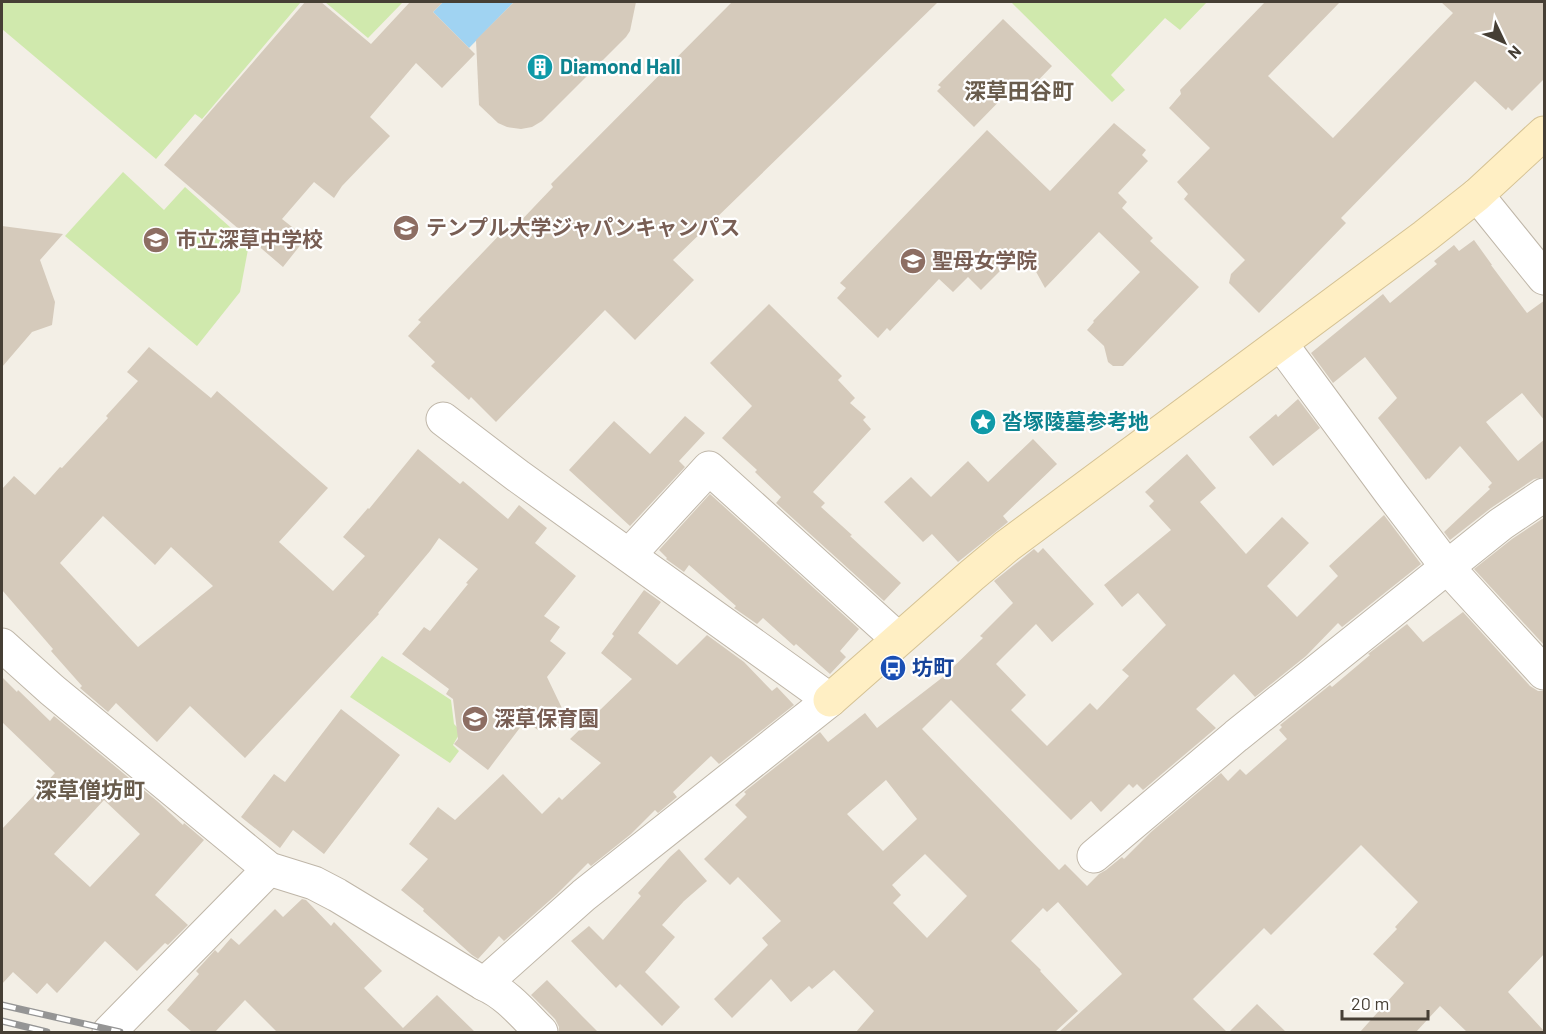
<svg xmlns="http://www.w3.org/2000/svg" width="1546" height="1034" font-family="Barlow,'Noto Sans JP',sans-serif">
  <rect width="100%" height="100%" fill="#f3efe6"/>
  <g fill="#d0e9ad">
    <polygon points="2,2 301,2 202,119 195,114 156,159 2,29"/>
    <polygon points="325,2 403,2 368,38"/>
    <polygon points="1011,2 1207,2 1180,30 1165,18 1111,75 1125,90 1112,102"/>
    <polygon points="123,172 164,210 185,187 249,244 240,292 197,346 65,236"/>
    <polygon points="382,656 419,679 451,700 454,724 461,731 453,745 459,751 450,763 350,697"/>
  </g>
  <polygon fill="#a0d3f2" points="443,2 514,2 469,48 433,12"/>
  <g fill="#d5cabb" fill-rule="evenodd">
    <polygon points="305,2 321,2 371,44 410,2 443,2 433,12 475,54 442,88 416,63 370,117 390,136 342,186 334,198 314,182 282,219 306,238 283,267 164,165"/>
    <polygon points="514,2 636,2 630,31 626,37 542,121 532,127 521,129 507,127 498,123 479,105 476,40"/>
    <polygon points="732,2 938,2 673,260 694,280 635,340 605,310 496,422 471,397 469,400 431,366 435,362 408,336 421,322 418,320 509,225 513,229 553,187 551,184"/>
    <polygon points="1265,2 1340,2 1268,76 1333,138 1453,13 1441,2 1545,2 1545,78 1512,111 1508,107 1506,110 1475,81 1341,218 1346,223 1259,313 1229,283 1231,274 1245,260 1184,199 1188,194 1177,182 1210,148 1169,108 1181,94 1180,90"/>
    <polygon points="1003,19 1052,66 1027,92 1018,82 974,127 937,91 941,87 938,85"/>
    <polygon points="1114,123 1146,150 1142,155 1148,161 1118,193 1127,202 1122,208 1153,238 1150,241 1199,287 1123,366 1113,366 1108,362 1104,346 1087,330 1094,322 1093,321 1140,272 1099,232 1045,288 1023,248 981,290 968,277 953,292 939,279 890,331 887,328 878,338 837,298 846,288 840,283 987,130 1050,191"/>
    <polygon points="2,226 63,234 40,260 55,302 52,325 32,332 2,367"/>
    <polygon points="1474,240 1492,265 1491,265 1527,313 1545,300 1545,421 1522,393 1486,422 1518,461 1545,439 1545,477 1534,479 1491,508 1450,540 1444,532 1490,489 1488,487 1492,483 1460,446 1429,479 1428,478 1426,480 1378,418 1397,398 1365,357 1333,383 1311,353 1383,294 1390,303 1437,264 1434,261 1454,245 1459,251"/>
    <polygon points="769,304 842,376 838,380 855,398 850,403 866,417 863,420 871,429 813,492 825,503 821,507 852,535 850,536 901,583 884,601 776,503 781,497 755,472 757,470 722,438 752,406 710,363"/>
    <path d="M149 347 211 398 217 391 328 488 279 542 333 591 365 556 343 537 368 508 369 509 418 449 460 484 463 481 508 519 519 505 547 528 535 543 576 576 544 616 560 627 550 641 566 653 547 677 571 727 538 730 525 721 488 770 454 744 458 739 453 699 446 694 449 689 402 654 424 627 430 631 468 584 466 583 478 569 439 538 430 551 378 613 379 614 245 758 190 706 157 742 116 703 108 712 80 688 82 686 51 651 53 649 2 590V489L14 476 35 495 60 467 62 468 108 418 106 416 138 381 127 372ZM103 516 155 565 171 547 213 586 138 647 60 563Z"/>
    <polygon points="1298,399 1320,428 1273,466 1249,437 1276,414 1278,417"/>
    <polygon points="685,416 705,433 679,461 685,467 630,526 569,470 614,421 650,454"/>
    <polygon points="1033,439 1057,464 1003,516 1008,522 958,562 932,534 923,542 884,502 911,477 931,497 968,461 988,482"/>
    <path d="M1187 454 1216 488 1200 502 1246 554 1282 517 1309 543 1267 586 1297 617 1338 576 1329 566 1384 515 1421 564 1342 627 1338 623 1306 656 1255 697 1234 674 1196 709 1216 728 1143 790 1137 784 1133 788 1129 784 1101 812 1091 801 1071 820 951 700 922 729 1059 870 1065 864 1087 886 1099 874 1106 870 1122 857 1124 859 1151 832 1221 773 1228 781 1240 769 1246 775 1287 739 1279 730 1282 727 1280 725 1330 685 1332 687 1370 655 1368 654 1407 624 1423 642 1463 612 1530 686 1538 691H1545V953L1508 992 1545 1032H1467L1440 1006 1416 1032H1360L1404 983 1373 954 1397 929 1395 927 1418 902 1361 845 1271 935 1264 928 1193 999 1227 1032H1059L1122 974 1058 902 1047 912 1043 908 1011 941 1041 970 1040 971 1078 1011 1055 1032H856L874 1011 834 970 812 989 809 986 791 1002 771 979 732 1018 714 999 768 945 762 938 781 921 738 877 730 885 704 859 747 817 735 805 746 794 744 792 820 732 828 742 865 713 877 728 943 677 983 638 980 636 1013 603 994 581 1034 549 1038 553 1043 548 1094 604 1052 642 1036 624 996 664 1026 695 1011 710 1047 746 1090 703 1097 710 1129 676 1122 670 1166 625 1138 593 1122 607 1104 585 1171 530 1149 506 1154 501 1145 492ZM886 780 917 819 883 851 847 814ZM925 854 967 896 927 938 893 903 901 895 892 885Z"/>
    <polygon points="710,494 859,629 840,651 846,657 830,674 796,644 794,646 763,618 757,624 734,608 736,606 689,565 684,572 666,559 667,558 659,550"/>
    <polygon points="1545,517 1545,646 1474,569 1512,539"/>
    <polygon points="644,590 661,602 638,633 677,665 707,635 744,662 772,691 777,687 794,705 719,764 711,756 673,792 677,797 658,813 655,810 631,834 591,866 588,863 557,894 504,941 499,936 478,959 472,955 423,911 424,909 401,890 428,859 409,844 438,807 455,820 503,774 542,814 559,797 562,800 601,763 570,739 632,679 601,653 614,636 612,634"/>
    <path d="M2 677 17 692 18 690 50 721 54 716 157 801 183 825 184 823 204 840 155 895 188 925 168 945 165 943 137 971 105 941 57 993 47 983 37 994 13 972 2 984V829L55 773 2 722ZM104 800 140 834 90 887 54 854Z"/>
    <polygon points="341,709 400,755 324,854 293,830 280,848 241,817 274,774 285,782"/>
    <polygon points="679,849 707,881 684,901 662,925 675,937 645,972 680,1007 662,1026 620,984 616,988 571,941 589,926 603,940 641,896 638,893 670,857"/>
    <polygon points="302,899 306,900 331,926 334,922 382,971 364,988 403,1028 437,995 475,1032 277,1032 245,1000 215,1032 192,1032 167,1010 199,974 196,971 215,950 218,953 231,938 239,945 275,909 283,917"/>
    <polygon points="547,980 582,1016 598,1032 559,1032 559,1027 555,1019 531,995"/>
    <polygon points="1257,1004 1286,1032 1229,1032"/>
  </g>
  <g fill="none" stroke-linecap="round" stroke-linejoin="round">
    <defs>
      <g id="street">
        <polyline points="1477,195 1544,278"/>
        <polyline points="1281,344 1390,492 1447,567 1544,673"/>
        <polyline points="629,555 709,468 898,639"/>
        <polyline points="2,645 52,690 269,869 314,883 337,895 484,984 584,895 830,700 518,476 443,419"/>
        <polyline points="1094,856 1236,736 1501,524 1544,495"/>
        <path d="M484 984C507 994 523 1014 541 1032"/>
        <polyline points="109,1032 269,869"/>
      </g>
      <polyline id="secondary" points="830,700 971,576 1007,546 1425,236 1477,195 1544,133"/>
    </defs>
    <use href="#street" stroke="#bfb6a8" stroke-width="35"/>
    <use href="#secondary" stroke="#d5c294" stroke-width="35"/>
    <use href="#street" stroke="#fff" stroke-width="33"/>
    <use href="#secondary" stroke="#ffefc4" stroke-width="33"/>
    <defs>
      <g id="rail">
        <polyline points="2,1005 120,1032"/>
        <polyline points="2,1021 47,1032"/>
      </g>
    </defs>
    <use href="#rail" stroke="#959595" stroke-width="7"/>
    <use href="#rail" stroke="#fff" stroke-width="4.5" stroke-dasharray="14" stroke-linecap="butt"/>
  </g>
  <defs>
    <symbol id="building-disc" viewBox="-11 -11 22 22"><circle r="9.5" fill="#0f9aa8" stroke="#fff"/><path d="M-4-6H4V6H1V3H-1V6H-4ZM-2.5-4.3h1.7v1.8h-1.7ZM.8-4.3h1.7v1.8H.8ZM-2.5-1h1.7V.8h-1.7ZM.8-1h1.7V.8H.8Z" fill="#fff"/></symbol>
    <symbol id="university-disc" viewBox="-11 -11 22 22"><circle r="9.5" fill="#8d6e63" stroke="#fff"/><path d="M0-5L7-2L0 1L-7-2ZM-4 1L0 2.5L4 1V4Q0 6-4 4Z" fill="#fff"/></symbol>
    <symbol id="school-disc" viewBox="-11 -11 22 22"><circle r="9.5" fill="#8d6e63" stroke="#fff"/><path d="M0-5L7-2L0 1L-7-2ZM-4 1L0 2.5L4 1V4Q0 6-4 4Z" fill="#fff"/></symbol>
    <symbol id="sight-disc" viewBox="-11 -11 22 22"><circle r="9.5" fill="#0f9aa8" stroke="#fff"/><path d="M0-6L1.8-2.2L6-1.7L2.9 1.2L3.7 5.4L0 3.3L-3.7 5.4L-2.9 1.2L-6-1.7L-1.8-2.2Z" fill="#fff"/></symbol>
    <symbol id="bus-disc" viewBox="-11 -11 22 22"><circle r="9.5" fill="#1a4fb4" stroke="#fff"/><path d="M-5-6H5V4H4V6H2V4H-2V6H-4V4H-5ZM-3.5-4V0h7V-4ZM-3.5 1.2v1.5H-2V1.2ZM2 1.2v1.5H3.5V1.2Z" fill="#fff"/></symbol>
  </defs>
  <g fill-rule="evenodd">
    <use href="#building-disc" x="525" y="52" width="30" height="30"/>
    <use href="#university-disc" x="391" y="213" width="30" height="30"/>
    <use href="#school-disc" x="141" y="225" width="30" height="30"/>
    <use href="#school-disc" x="898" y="246" width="30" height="30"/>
    <use href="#sight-disc" x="968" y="407" width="30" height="30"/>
    <use href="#bus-disc" x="878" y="653" width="30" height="30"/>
    <use href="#school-disc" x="460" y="704" width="30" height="30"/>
  </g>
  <g text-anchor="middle" stroke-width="4.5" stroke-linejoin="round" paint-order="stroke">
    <g font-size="21" font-weight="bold" fill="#0d838f" stroke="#fff" text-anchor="start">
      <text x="560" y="74">Diamond Hall</text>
      <text x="1002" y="429">沓塚陵墓参考地</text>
    </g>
    <g font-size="21" font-weight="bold" fill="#785e54" stroke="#fff" text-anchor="start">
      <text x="426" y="235">テンプル大学ジャパンキャンパス</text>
      <text x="176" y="247">市立深草中学校</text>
      <text x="932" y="268">聖母女学院</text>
      <text x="494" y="726">深草保育園</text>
    </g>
    <g font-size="21" font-weight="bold" fill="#164399" stroke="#fff" text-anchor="start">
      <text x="912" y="675">坊町</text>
    </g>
    <g font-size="22" font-weight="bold" fill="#695c4c" stroke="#fff">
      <text x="1019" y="99">深草田谷町</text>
      <text x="90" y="798">深草僧坊町</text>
    </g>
  </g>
  <rect width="1546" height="1034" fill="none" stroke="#463f35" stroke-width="6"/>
  <g transform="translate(1504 42) rotate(134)" stroke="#ffffff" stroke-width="4.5" paint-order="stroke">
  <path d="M0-4.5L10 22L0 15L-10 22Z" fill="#463f35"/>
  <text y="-9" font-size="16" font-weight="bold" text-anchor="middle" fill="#463f35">N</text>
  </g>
  <path d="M1342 1010v9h86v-9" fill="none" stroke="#463f35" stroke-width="3"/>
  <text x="1351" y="1010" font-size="18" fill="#463f35" stroke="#ffffff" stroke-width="4.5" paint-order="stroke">20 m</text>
</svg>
